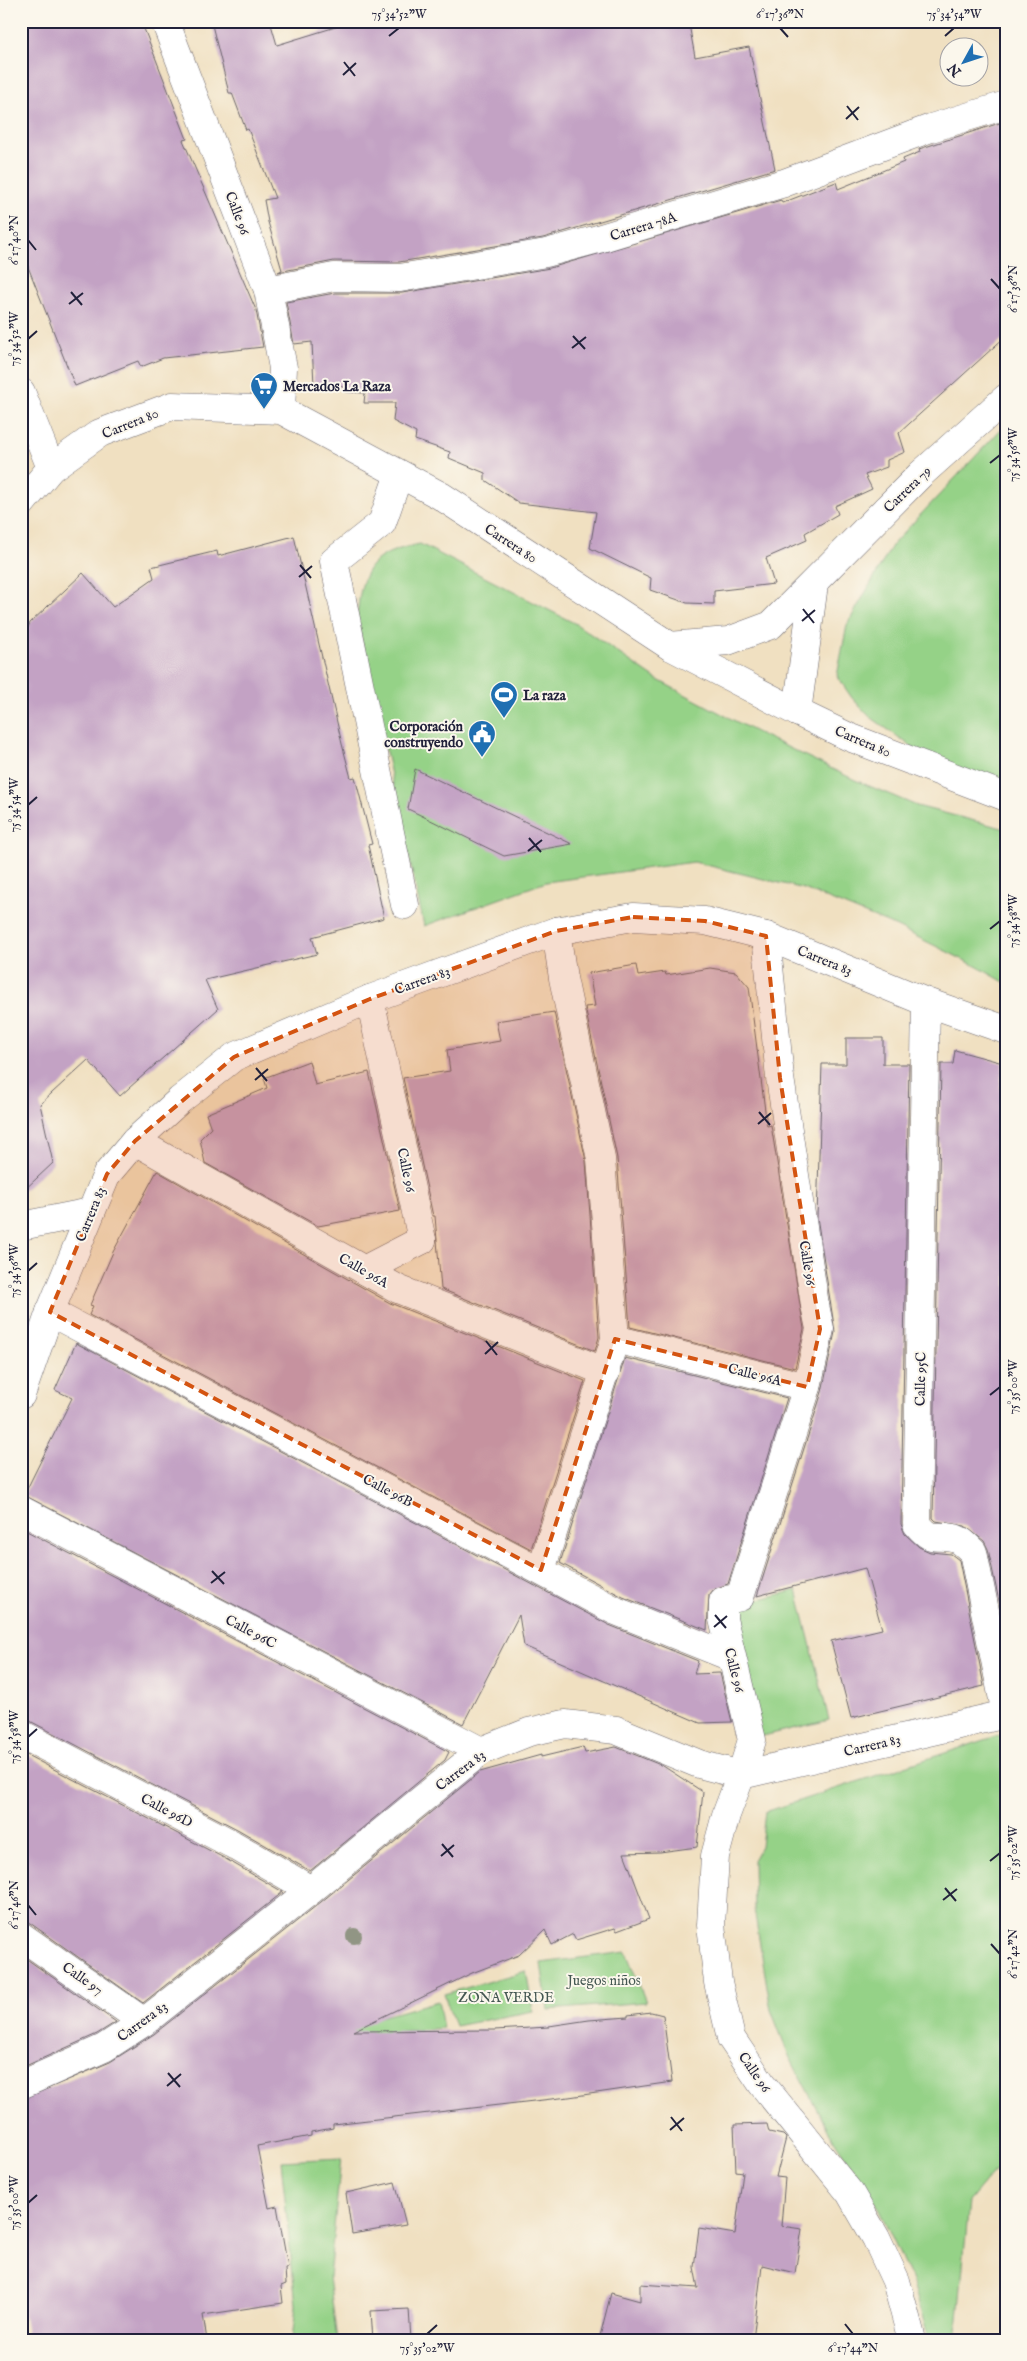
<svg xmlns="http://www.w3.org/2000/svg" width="1027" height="2361" font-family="'IM FELL English',serif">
  <rect width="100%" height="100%" fill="#fbf7ec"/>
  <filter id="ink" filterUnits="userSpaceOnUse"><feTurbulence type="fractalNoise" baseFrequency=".02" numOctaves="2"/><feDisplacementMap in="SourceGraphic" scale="10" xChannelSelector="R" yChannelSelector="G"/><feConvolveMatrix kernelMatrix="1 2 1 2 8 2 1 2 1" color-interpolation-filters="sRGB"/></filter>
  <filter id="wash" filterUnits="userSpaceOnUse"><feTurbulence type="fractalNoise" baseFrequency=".0096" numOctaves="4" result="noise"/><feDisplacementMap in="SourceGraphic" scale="20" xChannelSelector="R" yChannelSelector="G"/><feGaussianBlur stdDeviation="1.12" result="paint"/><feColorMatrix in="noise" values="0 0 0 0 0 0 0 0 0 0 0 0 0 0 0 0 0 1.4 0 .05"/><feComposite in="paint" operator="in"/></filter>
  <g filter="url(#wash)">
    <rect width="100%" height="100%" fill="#f0e0c1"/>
    <g fill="#95d287" stroke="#5c7a61">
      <polygon points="1006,424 1006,787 926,757 869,716 852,698 837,676 847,625 893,544"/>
      <path d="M420 544 576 624 656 679 756 732 855 780 917 806 1006 829V983L976 966 897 927 804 889 694 862 546 882 424 926 357 619C361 569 369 554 420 544Z"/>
      <polygon points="797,1590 829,1720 759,1737 727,1607"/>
      <polygon points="1006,1733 1006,2158 969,2202 956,2340 929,2340 913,2283 878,2208 828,2130 789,2056 771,2010 754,1909 753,1860 761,1846 765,1812"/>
      <polygon points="626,1952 646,2002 548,2010 541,1963"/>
      <polygon points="526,1971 533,2011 455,2026 444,1994"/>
      <polygon points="438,2001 443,2028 345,2036 341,2028"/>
      <polygon points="341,2158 329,2277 337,2340 292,2340 296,2305 281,2161"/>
    </g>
    <g id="blocks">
      <g fill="#c3a2c4">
        <polygon points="21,21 141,21 187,139 183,140 256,310 263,347 163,358 141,367 138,361 75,386 21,249"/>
        <polygon points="211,21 270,21 277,45 355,21 664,21 665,26 689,24 695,57 749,47 775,169 543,238 399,262 334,261 278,272 282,270 268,222 264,200 275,198 248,129 246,130 232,93 229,93"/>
        <polygon points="1006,121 1006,336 899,433 905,452 887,460 887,467 865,475 872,489 835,506 838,514 805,533 807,540 766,558 774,584 714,591 714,604 687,603 650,590 651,578 590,548 596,512 519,503 485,480 485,473 449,458 450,452 415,440 416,433 393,421 395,403 364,403 365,393 345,392 345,387 314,386 312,342 294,344 286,302 335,293 402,293 550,268 781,200 782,203 836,182 838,189 904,162 903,159 920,152 919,149"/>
        <polygon points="294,536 342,744 351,778 355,777 372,844 368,845 384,918 312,937 317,954 205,980 218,1009 120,1096 88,1060 40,1104 53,1163 21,1193 21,642 30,623 83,573 113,607 154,578 151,567 217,551 218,556"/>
        <polygon points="415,769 572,844 504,856 408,809"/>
        <polygon points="636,965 638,976 665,972 666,975 710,968 736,972 749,987 767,1126 771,1125 804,1329 795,1368 630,1327 617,1158 585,1007 595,1006 589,973"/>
        <polygon points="554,1012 586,1161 599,1337 595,1351 441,1289 435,1216 433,1216 403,1078 450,1071 447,1050 500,1041 496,1021"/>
        <polygon points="846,1038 883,1038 883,1064 909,1064 901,1524 905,1534 919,1547 930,1552 951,1554 959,1560 984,1686 851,1718 831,1641 882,1629 865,1568 757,1596 822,1392 835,1332 817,1217 822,1064 846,1064"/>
        <polygon points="955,1050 1003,1063 1000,1089 1006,1089 1006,1634 988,1549 984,1541 965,1526 936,1521 933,1518 941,1064 953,1064"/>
        <polygon points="309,1061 315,1085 369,1072 400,1211 318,1226 205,1163 200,1139 211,1128 206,1114 267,1088 264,1078"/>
        <polygon points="157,1171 390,1303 585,1381 531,1549 89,1315 93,1306 90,1305 113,1252"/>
        <polygon points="76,1343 609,1625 698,1661 694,1674 720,1673 732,1722 700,1723 524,1646 519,1615 463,1724 24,1495 72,1398 55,1390"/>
        <polygon points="625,1358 787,1398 728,1584 714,1589 709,1595 707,1630 623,1597 560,1563"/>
        <polygon points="21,1528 449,1752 445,1760 310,1871 239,1830 28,1720 21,1719"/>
        <polygon points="583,1747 585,1753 616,1747 663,1766 703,1792 697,1847 660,1852 624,1853 649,1919 617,1931 615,1928 576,1940 573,1934 552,1945 545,1930 519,1955 472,1973 353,2031 494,2030 549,2027 549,2026 589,2020 628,2017 628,2015 651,2012 663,2015 672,2082 569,2097 333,2124 333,2128 311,2132 311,2136 257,2146 269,2208 277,2206 288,2268 285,2269 286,2284 281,2286 283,2303 203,2315 207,2340 28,2340 21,2297 21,2100 110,2062 154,2034 321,1902 480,1772 541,1755 541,1757"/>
        <polygon points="21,1752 224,1858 283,1892 143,2003 30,1923 21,1921"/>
        <polygon points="21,1955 116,2022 97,2034 21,2068"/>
        <polygon points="767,2124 769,2132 783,2135 786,2138 776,2177 785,2178 781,2226 802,2229 795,2273 762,2265 753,2340 599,2340 611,2293 640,2301 640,2284 698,2288 694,2267 699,2228 735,2234 743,2172 736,2171 734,2125"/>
        <polygon points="395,2182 406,2225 352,2234 346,2193"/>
        <polygon points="409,2309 411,2340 373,2340 371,2311"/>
      </g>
    </g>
  </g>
  <g filter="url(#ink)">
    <use href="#blocks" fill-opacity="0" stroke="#6a646a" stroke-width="1"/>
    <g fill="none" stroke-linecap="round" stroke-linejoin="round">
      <defs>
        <g id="pedestrian">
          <polyline points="135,1141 398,1289 606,1372"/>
          <polyline points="377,1277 364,1270 422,1240"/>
          <polyline points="50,1312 616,1611 731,1657"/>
          <polyline points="615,1339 807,1387"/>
          <polyline points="21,1510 481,1751"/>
          <polyline points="541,1570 615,1339 601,1159 563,978 556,931"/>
          <polyline points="21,1734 232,1844 311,1890"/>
          <polyline points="741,1775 752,1740 723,1619 723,1601 740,1597 807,1387 820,1329 815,1305"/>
          <polyline points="21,1936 144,2022"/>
        </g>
        <g id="minor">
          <polyline points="165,21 268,290 283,368 281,410"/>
          <polyline points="268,290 334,277 400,278 546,253 598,239 784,183 931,128 1006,105"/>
          <polyline points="21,392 51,468"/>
          <polyline points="399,474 382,523 334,561 405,905"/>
          <polyline points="766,936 780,1078 815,1305"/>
          <polyline points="370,999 422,1240"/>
          <path d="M926 1002 917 1524C933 1543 933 1534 953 1538 961 1539 968 1547 973 1552L1006 1714"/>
          <polyline points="21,1226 91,1212"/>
          <polyline points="741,1775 726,1815 715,1856 711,1925 718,1982 731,2038 762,2084 850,2193 876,2238 896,2281 912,2340"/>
        </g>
        <g id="tertiary">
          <polyline points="21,504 51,468 100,433 172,406 281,410 441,496 670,646 797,712 849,737 1006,797"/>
          <polyline points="670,646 728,641 771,625 921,474 1006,398"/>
          <polyline points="797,712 814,584"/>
          <polyline points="21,1395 50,1312 107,1174 135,1141 180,1100 234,1057 370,999 556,931 633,917 705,921 766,936 926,1002 1006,1030"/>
          <polyline points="21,2085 104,2048 144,2022 311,1890 481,1751 529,1732 565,1724 616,1730 699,1764 741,1775 1006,1714"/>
        </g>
      </defs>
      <use href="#pedestrian" stroke="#6a646a" stroke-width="29"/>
      <use href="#minor" stroke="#6a646a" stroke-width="29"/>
      <use href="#tertiary" stroke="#6a646a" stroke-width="29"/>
      <use href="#pedestrian" stroke="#fff" stroke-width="28"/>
      <use href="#minor" stroke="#fff" stroke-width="28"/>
      <use href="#tertiary" stroke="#fff" stroke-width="28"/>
    </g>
    <circle fill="#919584" cx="354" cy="1936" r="8"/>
  </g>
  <path fill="#d45411" fill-opacity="0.2" stroke="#d45411" stroke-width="4" stroke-dasharray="10 6" stroke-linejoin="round" d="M633 917 705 921 766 936 780 1078 820 1329 807 1387 615 1339 541 1570 50 1312 107 1174 135 1141 234 1057 370 999 556 931Z"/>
  <path fill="none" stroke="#22223b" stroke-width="2" d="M780 28 788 37M389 36 399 28M945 36 954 28M344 62 355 76M343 75 356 63M847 106 858 120M846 119 859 107M28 240 36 250M991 279 1000 289M71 292 82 305M69 304 83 293M573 336 585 349M28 339 37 331M572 348 586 337M990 463 1000 455M300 565 311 578M299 577 312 566M803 609 814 623M802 621 815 610M28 805 37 797M529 838 541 852M528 851 542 840M990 929 1000 921M256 1068 267 1081M255 1080 268 1069M759 1112 770 1125M758 1124 771 1113M28 1271 37 1263M486 1341 497 1355M485 1354 498 1342M990 1395 1000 1387M212 1571 224 1584M211 1583 225 1572M715 1615 726 1628M714 1627 727 1616M28 1737 37 1729M442 1844 453 1857M441 1856 454 1845M990 1861 1000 1853M945 1888 956 1901M943 1900 957 1889M28 1905 36 1915M991 1944 1000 1954M168 2073 180 2087M167 2086 181 2074M671 2117 682 2131M670 2130 684 2118M28 2203 37 2195M845 2324 853 2334M427 2334 437 2325"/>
  <defs>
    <symbol id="supermarket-pin" viewBox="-11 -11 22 30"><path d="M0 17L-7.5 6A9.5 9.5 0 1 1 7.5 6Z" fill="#1f6fb2" stroke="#fbf7ec"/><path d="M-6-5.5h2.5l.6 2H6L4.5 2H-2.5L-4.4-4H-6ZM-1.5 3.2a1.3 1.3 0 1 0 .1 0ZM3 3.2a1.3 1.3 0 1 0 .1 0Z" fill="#fff"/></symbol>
    <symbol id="stadium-pin" viewBox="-11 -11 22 30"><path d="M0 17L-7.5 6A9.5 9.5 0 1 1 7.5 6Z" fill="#1f6fb2" stroke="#fbf7ec"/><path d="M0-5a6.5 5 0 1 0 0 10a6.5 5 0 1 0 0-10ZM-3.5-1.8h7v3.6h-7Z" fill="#fff"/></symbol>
    <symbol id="civic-pin" viewBox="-11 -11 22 30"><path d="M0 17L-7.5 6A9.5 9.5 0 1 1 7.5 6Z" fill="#1f6fb2" stroke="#fbf7ec"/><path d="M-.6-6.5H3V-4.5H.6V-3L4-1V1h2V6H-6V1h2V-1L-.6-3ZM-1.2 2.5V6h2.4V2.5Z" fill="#fff"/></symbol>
  </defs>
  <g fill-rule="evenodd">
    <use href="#supermarket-pin" x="248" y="370" width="32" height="43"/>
    <use href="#stadium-pin" x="488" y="679" width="32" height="43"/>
    <use href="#civic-pin" x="466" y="718" width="32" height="43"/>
  </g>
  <g text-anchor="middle" stroke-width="4" stroke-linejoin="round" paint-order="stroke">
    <g font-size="14" fill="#22223b" stroke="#fbf7ec">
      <text transform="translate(238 213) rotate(69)" y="5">Calle 96</text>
      <text transform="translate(643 226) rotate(-17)" y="5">Carrera 78A</text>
      <text transform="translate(130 423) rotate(-22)" y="5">Carrera 80</text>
      <text transform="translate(907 489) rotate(-44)" y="5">Carrera 79</text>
      <text transform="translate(511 543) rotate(33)" y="5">Carrera 80</text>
      <text transform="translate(863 741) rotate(23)" y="5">Carrera 80</text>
      <text transform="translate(825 960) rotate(22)" y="5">Carrera 83</text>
      <text transform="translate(422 980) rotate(-20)" y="5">Carrera 83</text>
      <text transform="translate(407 1170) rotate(78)" y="5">Calle 96</text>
      <text transform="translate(90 1214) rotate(-68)" y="5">Carrera 83</text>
      <text transform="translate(808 1263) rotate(81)" y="5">Calle 96</text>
      <text transform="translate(364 1270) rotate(30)" y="5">Calle 96A</text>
      <text transform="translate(755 1374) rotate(14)" y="5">Calle 96A</text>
      <text transform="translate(920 1379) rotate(-89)" y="5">Calle 95C</text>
      <text transform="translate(388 1490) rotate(28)" y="5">Calle 96B</text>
      <text transform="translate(251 1631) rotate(28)" y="5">Calle 96C</text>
      <text transform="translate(735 1670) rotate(76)" y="5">Calle 96</text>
      <text transform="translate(872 1745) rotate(-13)" y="5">Carrera 83</text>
      <text transform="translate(460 1770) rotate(-37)" y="5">Carrera 83</text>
      <text transform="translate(167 1810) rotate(28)" y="5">Calle 96D</text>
      <text transform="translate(83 1978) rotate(35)" y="5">Calle 97</text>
      <text transform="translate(142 2021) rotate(-36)" y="5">Carrera 83</text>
      <text transform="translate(755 2072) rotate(55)" y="5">Calle 96</text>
    </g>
    <g font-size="14" font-weight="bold" fill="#22223b" stroke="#fbf7ec" text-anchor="start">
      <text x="283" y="391">Mercados La Raza</text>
      <text x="523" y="700">La raza</text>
      <text x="463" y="731" text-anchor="end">Corporación<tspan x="463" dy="16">construyendo</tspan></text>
    </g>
    <g font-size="14" fill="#445752" stroke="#fbf7ec">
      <text x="604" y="1985">Juegos niños</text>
      <text x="506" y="2002">ZONA VERDE</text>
    </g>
  </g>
  <rect width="1027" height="2361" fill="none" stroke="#fbf7ec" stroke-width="55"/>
  <g transform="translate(964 62) rotate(230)"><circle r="24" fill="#fbf7ec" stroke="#a4a2a5"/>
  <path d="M0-4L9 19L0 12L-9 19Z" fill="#1f6fb2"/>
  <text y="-8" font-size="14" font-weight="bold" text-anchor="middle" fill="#22223b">N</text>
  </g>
  <rect x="28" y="28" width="972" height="2306" fill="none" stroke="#22223b" stroke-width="2"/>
  <g font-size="12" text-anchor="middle" fill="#22223b">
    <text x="399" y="18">75°34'52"W</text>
    <text x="780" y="18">6°17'36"N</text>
    <text x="954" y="18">75°34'54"W</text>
    <text transform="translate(14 240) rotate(-90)" y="4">6°17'40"N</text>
    <text transform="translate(1013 289) rotate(-90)" y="4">6°17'36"N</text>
    <text transform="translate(14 339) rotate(-90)" y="4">75°34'52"W</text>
    <text transform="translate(1013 455) rotate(-90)" y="4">75°34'56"W</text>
    <text transform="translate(14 805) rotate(-90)" y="4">75°34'54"W</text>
    <text transform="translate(1013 921) rotate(-90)" y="4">75°34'58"W</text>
    <text transform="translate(14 1271) rotate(-90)" y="4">75°34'56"W</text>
    <text transform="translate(1013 1387) rotate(-90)" y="4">75°35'00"W</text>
    <text transform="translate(14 1737) rotate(-90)" y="4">75°34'58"W</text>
    <text transform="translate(1013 1853) rotate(-90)" y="4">75°35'02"W</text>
    <text transform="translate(14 1905) rotate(-90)" y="4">6°17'46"N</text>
    <text transform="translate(1013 1954) rotate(-90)" y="4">6°17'42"N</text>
    <text transform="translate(14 2203) rotate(-90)" y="4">75°35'00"W</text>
    <text x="427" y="2352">75°35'02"W</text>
    <text x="853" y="2352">6°17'44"N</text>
  </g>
</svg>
